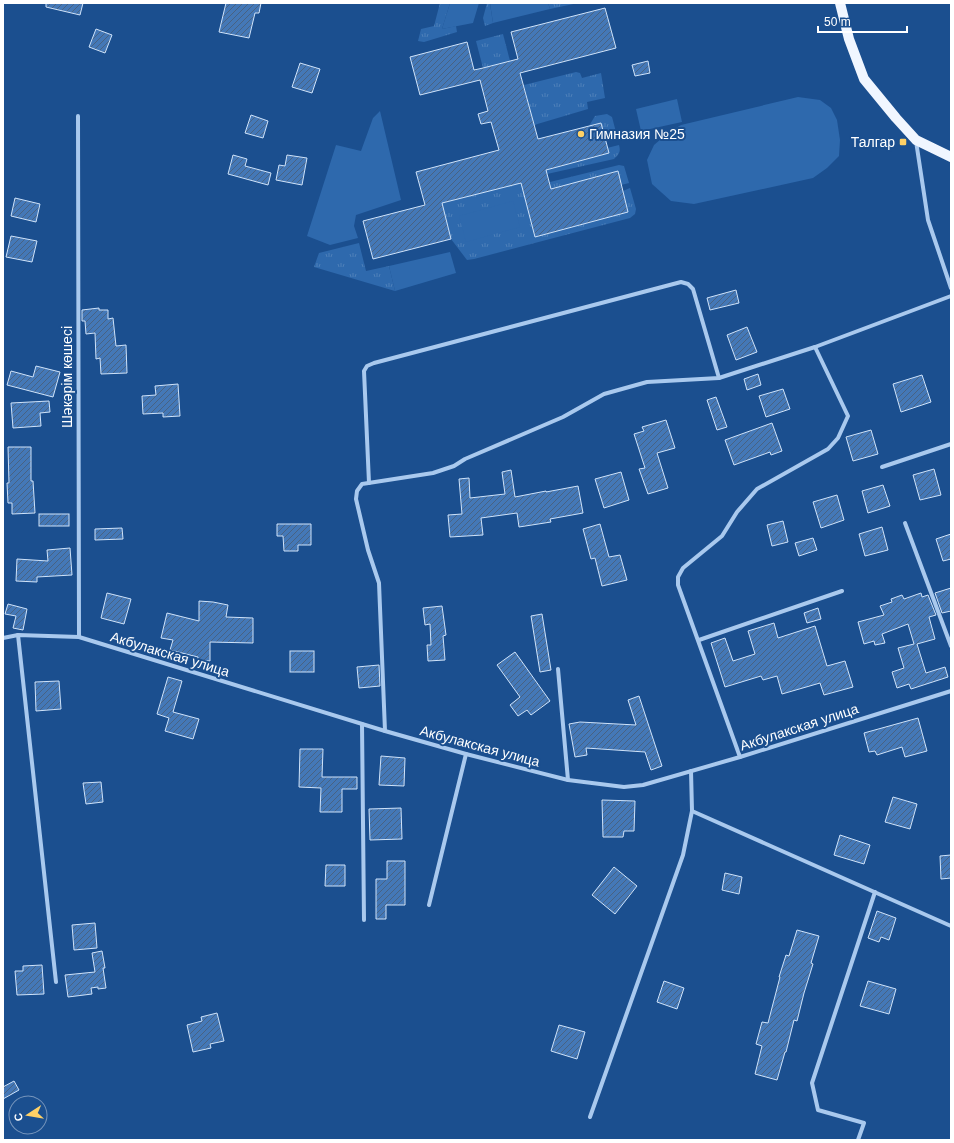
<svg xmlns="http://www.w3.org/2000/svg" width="954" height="1143" font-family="Helvetica,sans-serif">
  <defs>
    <pattern id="grass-tufts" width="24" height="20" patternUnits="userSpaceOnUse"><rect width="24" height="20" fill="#2e69ad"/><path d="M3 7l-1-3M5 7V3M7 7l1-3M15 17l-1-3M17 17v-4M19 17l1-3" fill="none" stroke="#4d80b9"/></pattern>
    <pattern id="building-hatch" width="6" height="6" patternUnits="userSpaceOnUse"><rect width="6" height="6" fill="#4478b7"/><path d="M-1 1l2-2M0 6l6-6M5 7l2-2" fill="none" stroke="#486282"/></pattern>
  </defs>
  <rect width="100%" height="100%" fill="#1b4f8f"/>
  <g fill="url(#grass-tufts)">
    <polygon points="440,3 450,3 442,29 456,26 457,32 424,42 418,41 421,29 434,26"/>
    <polygon points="487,3 491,3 490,4 493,23 485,26 483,18"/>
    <polygon points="548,3 578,3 550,9"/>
    <polygon points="503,34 510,61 483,68 476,41"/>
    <polygon points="576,72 580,73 582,78 601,73 605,98 587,102 588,109 534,125 524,85"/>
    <polygon points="607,114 612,117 617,136 605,139 601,123 589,126 595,116"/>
    <path d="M619 145C621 152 619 154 614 159L547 174 546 170 609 153 607 148Z"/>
    <polygon points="518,155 535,237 628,212 623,191 630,188 636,209 635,214 630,218 474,259 467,260 451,239 442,203 508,186"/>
    <polygon points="619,165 624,166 629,183 621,185 618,171 551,189 550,182"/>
    <polygon points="359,243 366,271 389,266 395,291 314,267 319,253"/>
  </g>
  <g fill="#2e69ad">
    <polygon points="450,3 479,3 473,23 442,29"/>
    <polygon points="490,3 548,3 550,9 493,23"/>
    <polygon points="798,97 820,100 831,108 837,120 840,140 839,156 827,168 813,178 694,204 671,201 652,184 647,160 654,145 668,133 681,125"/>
    <polygon points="677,99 682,122 641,131 636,109"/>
    <polygon points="380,111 401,200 356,215 354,226 358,238 330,245 307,236 336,145 361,151 373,118"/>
    <polygon points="513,201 520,227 466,242 459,216"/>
    <polygon points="450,252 456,273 395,291 389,266"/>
  </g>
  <g fill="url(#building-hatch)" stroke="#cfe3fa">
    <polygon points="46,3 83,3 80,15 46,7"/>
    <polygon points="226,3 261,3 259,13 255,13 249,38 219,32"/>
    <polygon points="605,8 616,48 520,73 538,139 601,123 609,153 546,170 551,189 618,171 628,212 535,237 521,183 442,203 451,239 373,259 363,221 425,205 416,172 499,150 491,122 481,124 478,114 488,111 480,80 420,95 410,57 467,42 474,70 483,68 518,59 511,32"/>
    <polygon points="96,29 112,35 105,53 89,47"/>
    <polygon points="648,61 650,73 635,76 632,65"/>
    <polygon points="300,63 320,69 312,93 292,87"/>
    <polygon points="251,115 268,121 263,138 245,133"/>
    <polygon points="233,155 247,159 245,166 271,173 268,185 228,174"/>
    <polygon points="287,155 307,158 302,185 276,180 279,165 285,166"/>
    <polygon points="15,198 40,204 36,222 11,216"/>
    <polygon points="11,236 37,241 32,262 6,257"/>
    <polygon points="736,290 739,303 710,310 707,298"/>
    <polygon points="99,308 99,310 108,310 108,319 113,318 116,346 126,345 127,373 101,374 100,358 96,359 95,333 86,334 85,321 82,321 82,310"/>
    <polygon points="747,327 757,352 736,360 727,335"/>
    <polygon points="36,366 60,372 53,397 7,385 11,371 33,377"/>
    <polygon points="758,374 761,385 747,390 744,379"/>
    <polygon points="922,375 931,402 901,412 893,384"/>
    <polygon points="178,384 180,416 163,417 163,413 143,414 142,396 156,395 155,386"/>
    <polygon points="783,389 790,409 766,417 759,396"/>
    <polygon points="716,397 727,427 717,430 707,400"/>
    <polygon points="49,401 50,412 40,413 41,426 13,428 11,403"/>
    <polygon points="666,420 675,448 657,453 668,488 648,494 639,469 645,468 634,434 644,431 642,427"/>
    <polygon points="772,423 782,451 771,455 770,452 734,465 725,440"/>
    <polygon points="871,430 878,454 853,461 846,437"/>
    <polygon points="8,447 31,447 31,481 33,481 35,513 12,514 12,503 8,503 7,483 9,483"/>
    <polygon points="934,469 941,495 920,500 913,475"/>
    <polygon points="511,470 515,497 546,491 546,492 578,486 583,513 550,519 551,522 519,527 517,513 481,518 483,535 450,537 448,515 462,514 459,479 469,478 470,498 505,494 502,472"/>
    <polygon points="621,472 629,500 604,508 595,479"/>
    <polygon points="883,485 890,506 868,513 862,491"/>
    <polygon points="837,495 844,520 821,528 813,502"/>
    <rect x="39" y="514" width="30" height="12"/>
    <polygon points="783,521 788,542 772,546 767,525"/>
    <polygon points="277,524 311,524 311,545 298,545 298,551 284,551 283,536 277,536"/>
    <polygon points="600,524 609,557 620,555 627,580 602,586 595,558 591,559 583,529"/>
    <polygon points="882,527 888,550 865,556 859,534"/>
    <polygon points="122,528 123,539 95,540 95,529"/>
    <polygon points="951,534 951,559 943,561 936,539"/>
    <polygon points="813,538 817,550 799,556 795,543"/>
    <polygon points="70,548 72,575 37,577 37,582 16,581 17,559 48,561 47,550"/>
    <polygon points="951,588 951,611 942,613 935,593"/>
    <polygon points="107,593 131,599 124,624 101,618"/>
    <polygon points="921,593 922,597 928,595 936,615 929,617 935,639 917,644 926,673 945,667 948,677 911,689 909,684 897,688 892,672 904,668 898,648 914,644 908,624 882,634 885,643 875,645 874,641 864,644 858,622 884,615 880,606 892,602 891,599 902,595 904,599"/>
    <polygon points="199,601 213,602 228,605 226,617 253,618 253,643 210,642 210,661 198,660 198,657 170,650 173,640 161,638 167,613 199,621"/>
    <polygon points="8,604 27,609 23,630 13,628 16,616 5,614"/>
    <polygon points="442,606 446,635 443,636 445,660 428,661 427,645 431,645 430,624 425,625 423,608"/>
    <polygon points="818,608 821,619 807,623 804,613"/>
    <polygon points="542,614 551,670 540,672 531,616"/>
    <polygon points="774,623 778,638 815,626 827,666 845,661 853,687 824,695 820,683 782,694 777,676 763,680 761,676 725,687 711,643 725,638 733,661 755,654 748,631"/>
    <rect x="290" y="651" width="24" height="21"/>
    <polygon points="515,652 550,701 531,715 527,710 518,716 510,705 520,697 497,665"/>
    <polygon points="379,665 380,686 359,688 357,667"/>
    <polygon points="168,677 182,681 173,712 199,719 193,739 165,731 169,718 157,714"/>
    <polygon points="59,681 61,709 36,711 35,682"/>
    <polygon points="639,696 662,766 651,770 645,752 586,748 587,755 575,757 569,724 580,722 636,725 628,700"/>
    <polygon points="918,718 927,751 905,757 902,747 877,755 875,751 869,752 864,733"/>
    <polygon points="300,749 323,749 322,777 357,777 357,789 342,789 342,812 320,812 321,788 299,787"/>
    <polygon points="381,756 405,758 404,786 379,785"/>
    <polygon points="101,782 103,802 86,804 83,783"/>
    <polygon points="893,797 917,804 910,829 885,822"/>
    <polygon points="602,800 635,801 634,831 624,831 623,837 603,837"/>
    <polygon points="401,808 402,839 370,840 369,809"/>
    <polygon points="840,835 870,845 864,864 834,855"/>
    <polygon points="951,855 951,878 941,879 940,856"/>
    <polygon points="387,861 405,861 405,905 386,905 386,919 376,919 376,879 387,879"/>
    <polygon points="326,865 345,865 345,886 325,886"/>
    <polygon points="614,867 637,886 615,914 592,895"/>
    <polygon points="725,873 742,877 739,894 722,890"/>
    <polygon points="877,911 896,918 889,940 881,937 879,942 868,938"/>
    <polygon points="95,923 97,948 74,950 72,925"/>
    <polygon points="797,930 819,936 811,963 813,964 804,993 797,1021 794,1020 786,1052 785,1052 777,1080 755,1074 762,1046 756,1044 762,1022 768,1023 780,977 779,977 786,955 789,956"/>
    <polygon points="102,951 105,968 103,968 106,988 98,989 98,987 91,988 92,994 68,997 65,975 95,972 92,953"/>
    <polygon points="42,965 44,994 17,995 15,971 23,971 23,966"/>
    <polygon points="664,981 684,988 677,1009 657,1002"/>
    <polygon points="868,981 896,989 889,1014 860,1006"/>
    <polygon points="217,1013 224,1041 210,1044 211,1048 193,1052 187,1025 202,1021 201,1017"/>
    <polygon points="559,1025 585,1032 577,1059 551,1051"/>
    <polygon points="14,1081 19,1090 3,1099 3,1087"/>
  </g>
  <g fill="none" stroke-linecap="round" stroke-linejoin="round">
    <g stroke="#a9c9ee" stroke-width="4">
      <polyline points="78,116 79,637"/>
      <polyline points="916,141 928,220 951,288"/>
      <polyline points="882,467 951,444"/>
      <polyline points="369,483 364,371 367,366 374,363 681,282 688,284 693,289 719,378"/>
      <polyline points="905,523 951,646"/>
      <polyline points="18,635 56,982"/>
      <polyline points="3,638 18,635 79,637 385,731 466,754 568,780 624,787 643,785 740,757 951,691"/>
      <polyline points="699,640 842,591"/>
      <polyline points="558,669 568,780"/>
      <polyline points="362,724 364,920"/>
      <polyline points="385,731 379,583 368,550 356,499 357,491 362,484 433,473 454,466 465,459 563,417 604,394 647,382 719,378 815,347 951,296"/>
      <polyline points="740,757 678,585 678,577 683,568 722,536 737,512 757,489 828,449 838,438 848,416 815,347"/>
      <polyline points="692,811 951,926"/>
      <polyline points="429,905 466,754"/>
      <polyline points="590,1117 683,855 692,811 691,771"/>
      <polyline points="858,1140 864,1123 818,1110 812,1083 875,892"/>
    </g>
    <polyline stroke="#f0f6ff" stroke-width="10" points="840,3 849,39 864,79 896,118 916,140 951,157"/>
  </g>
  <g fill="#ffd166" stroke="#1b4f8f" stroke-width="1.5">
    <circle cx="581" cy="134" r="4"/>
    <rect x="899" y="138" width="8" height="8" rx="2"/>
  </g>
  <g text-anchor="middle" stroke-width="4" stroke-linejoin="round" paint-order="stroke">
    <g font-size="14" fill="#fff" stroke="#1b4f8f" text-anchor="start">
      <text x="589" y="139">Гимназия №25</text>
      <text x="895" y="147" text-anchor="end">Талгар</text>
    </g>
    <g font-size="14" fill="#fff" stroke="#1b4f8f">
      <text transform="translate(67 377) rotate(-90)" y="5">Шәкәрім көшесі</text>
      <text transform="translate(170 654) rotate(17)" y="5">Акбулакская улица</text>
      <text transform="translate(799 727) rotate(-18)" y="5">Акбулакская улица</text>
      <text transform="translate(480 746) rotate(15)" y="5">Акбулакская улица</text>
    </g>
  </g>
  <rect width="954" height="1143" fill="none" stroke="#ffffff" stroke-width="8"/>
  <g transform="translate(28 1115) rotate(258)"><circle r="19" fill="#1b4f8f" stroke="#7695bc"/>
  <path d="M0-3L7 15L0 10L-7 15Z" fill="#ffd166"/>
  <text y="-6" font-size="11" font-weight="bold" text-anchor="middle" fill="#ffffff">С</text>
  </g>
  <path d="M818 26v6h89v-6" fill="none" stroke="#ffffff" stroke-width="2"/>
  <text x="824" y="26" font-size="12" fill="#ffffff" stroke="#1b4f8f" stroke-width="3" paint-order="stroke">50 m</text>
</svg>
